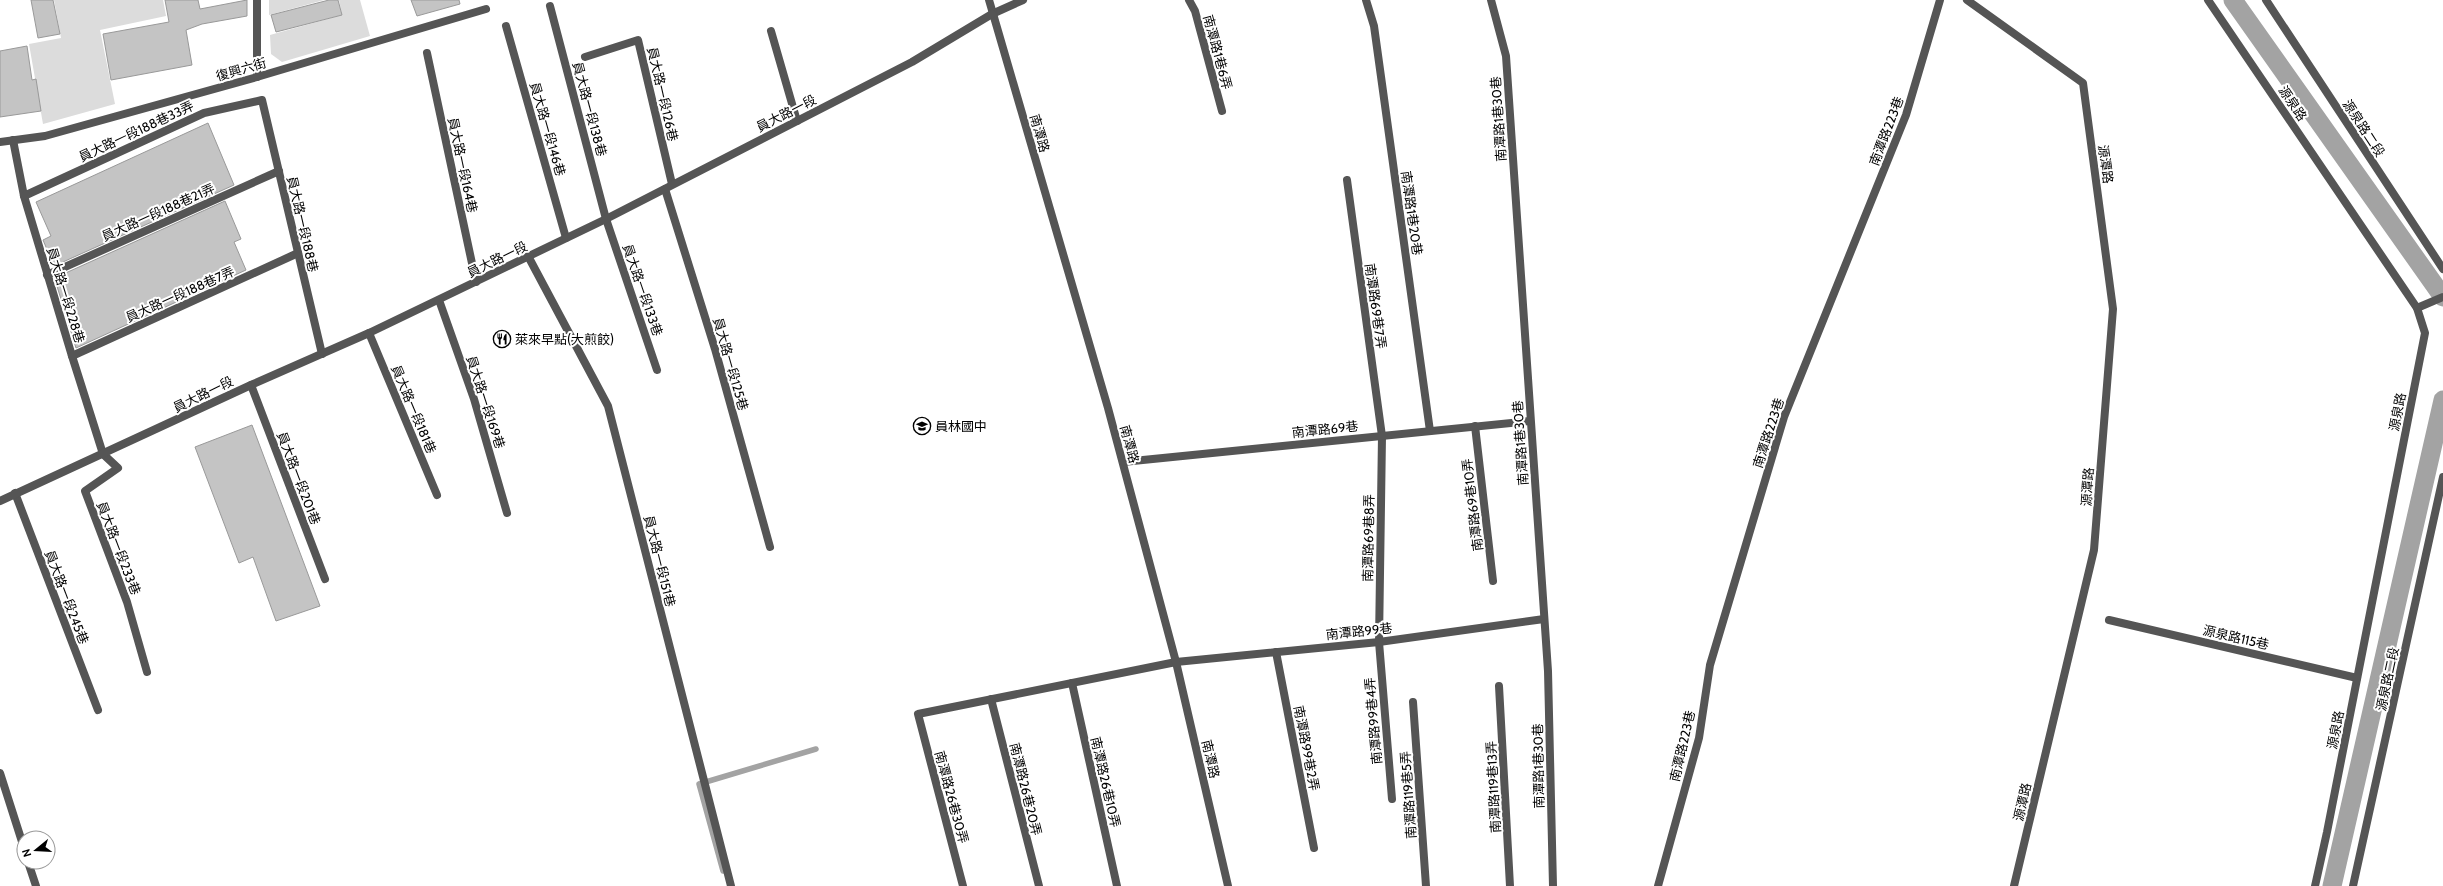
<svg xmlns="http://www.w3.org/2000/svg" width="2443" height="886" font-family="Cabin,'Noto Sans TC',sans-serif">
  <rect width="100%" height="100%" fill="#fff"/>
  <g fill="#dcdcdc">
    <polygon points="54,0 163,0 166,16 100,30 115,104 43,124 29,44 61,38"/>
    <polygon points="269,0 324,0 269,15"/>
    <polygon points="339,0 360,0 370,36 282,62 271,54 270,35 342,15"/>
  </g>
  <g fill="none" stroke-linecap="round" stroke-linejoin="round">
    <polyline stroke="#a3a3a3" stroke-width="5.5" points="723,871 699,784 816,749"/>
    <g stroke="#a3a3a3" stroke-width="19">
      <polyline points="2233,0 2443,297"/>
      <polyline points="2332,886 2443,400"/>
    </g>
  </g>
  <g fill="#c4c4c4" stroke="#999">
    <polygon points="31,0 53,0 60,34 38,38"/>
    <polygon points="165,0 198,0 200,9 247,0 247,16 202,24 186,30 192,65 111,80 103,34 169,22"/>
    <polygon points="329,0 338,0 342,15 276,32 271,15"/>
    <polygon points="411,0 459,0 460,4 417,16"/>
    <polygon points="27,46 32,80 36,79 41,111 0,117 0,51"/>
    <polygon points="208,123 234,185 54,266 43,240 51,236 36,202"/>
    <polygon points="225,201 241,239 234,242 246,270 76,348 56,283 61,281 59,276"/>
    <polygon points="252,425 320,606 276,621 253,557 239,563 195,447"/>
  </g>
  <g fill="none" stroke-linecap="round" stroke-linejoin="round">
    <g stroke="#555" stroke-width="8">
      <polyline points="1189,0 1195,11 1222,111"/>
      <polyline points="1366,0 1374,26 1430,431"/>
      <polyline points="1491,0 1506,56 1548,671 1553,886"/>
      <polyline points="2266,0 2443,269"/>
      <polyline points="550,6 606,219 657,370"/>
      <polyline points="506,26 566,238"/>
      <polyline points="771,31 797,121"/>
      <polyline points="427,53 476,282"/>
      <polyline points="585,57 638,40 672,184"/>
      <polyline points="13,140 24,196 72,356 103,454 118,468 85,491 127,602 147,672"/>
      <polyline points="1347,180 1382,436 1379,642 1392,799"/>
      <polyline points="665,189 715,349 770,547"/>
      <polyline points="24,196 204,113 262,100 322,354"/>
      <polyline points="528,256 608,406 731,886"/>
      <polyline points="47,275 279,171"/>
      <polyline points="439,300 474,399 507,513"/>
      <polyline points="2417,308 2443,297"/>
      <polyline points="369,333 437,495"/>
      <polyline points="72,356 298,253"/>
      <polyline points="251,385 325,579"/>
      <polyline points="1475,426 1493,581"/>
      <polyline points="1123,462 1530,421"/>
      <polyline points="15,493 98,710"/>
      <polyline points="2109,620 2357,678"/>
      <polyline points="1276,652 1314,848"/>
      <polyline points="1072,683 1117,886"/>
      <polyline points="1499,686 1510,886"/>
      <polyline points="991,699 1039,886"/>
      <polyline points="1413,702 1426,886"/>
      <polyline points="0,773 24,848"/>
      <polyline points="28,862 36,886"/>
      <polyline points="963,886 918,714 1176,662 1379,642 1544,619"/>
      <polyline points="1658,886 1699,738 1710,665 1784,417 1906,115 1940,0"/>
      <polyline points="2353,886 2443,477"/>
    </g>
    <g stroke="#555" stroke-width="8">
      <polyline points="257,0 257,77"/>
      <polyline points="1967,0 2083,83 2113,309 2094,550 2014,886"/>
      <polyline points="992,14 1023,0"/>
      <polyline points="0,142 45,136 257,77 486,9"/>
    </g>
    <g stroke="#555" stroke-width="8">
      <polyline points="989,0 1108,408 1176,662 1228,886"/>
      <polyline points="2208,0 2417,308 2425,333 2327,832 2315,886"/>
      <polyline points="0,501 251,385 369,333 606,219 912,62 992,14"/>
    </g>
  </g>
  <defs>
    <symbol id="restaurant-ring" viewBox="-11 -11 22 22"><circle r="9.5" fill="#fff" stroke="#000" stroke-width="1.5"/><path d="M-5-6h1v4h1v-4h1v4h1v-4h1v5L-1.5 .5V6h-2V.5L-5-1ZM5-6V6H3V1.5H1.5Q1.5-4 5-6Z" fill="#000"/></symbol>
    <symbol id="school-ring" viewBox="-11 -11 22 22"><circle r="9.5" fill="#fff" stroke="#000" stroke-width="1.5"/><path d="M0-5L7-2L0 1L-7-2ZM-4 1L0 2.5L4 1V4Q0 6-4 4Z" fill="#000"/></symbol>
  </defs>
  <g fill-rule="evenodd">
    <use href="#restaurant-ring" x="492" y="329" width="20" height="20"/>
    <use href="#school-ring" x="912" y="416" width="20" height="20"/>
  </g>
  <g text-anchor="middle" stroke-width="4" stroke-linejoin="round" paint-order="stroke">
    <g font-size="13" fill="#000" stroke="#fff">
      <text transform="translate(1218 52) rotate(75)" y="5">南潭路1巷6弄</text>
      <text transform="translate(241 69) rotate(-16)" y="5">復興六街</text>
      <text transform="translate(663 94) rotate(77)" y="5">員大路一段126巷</text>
      <text transform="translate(2293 103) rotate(56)" y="5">源泉路</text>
      <text transform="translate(590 109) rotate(75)" y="5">員大路一段138巷</text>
      <text transform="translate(786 113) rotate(-27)" y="5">員大路一段</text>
      <text transform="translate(1498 119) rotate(-94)" y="5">南潭路1巷30巷</text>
      <text transform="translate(2364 128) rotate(57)" y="5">源泉路二段</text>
      <text transform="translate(548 129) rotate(74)" y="5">員大路一段146巷</text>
      <text transform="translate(136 131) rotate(-25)" y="5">員大路一段188巷33弄</text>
      <text transform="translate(1886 131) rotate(-69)" y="5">南潭路223巷</text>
      <text transform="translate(1040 133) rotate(74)" y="5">南潭路</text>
      <text transform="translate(2106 164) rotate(82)" y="5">源潭路</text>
      <text transform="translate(463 165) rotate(78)" y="5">員大路一段164巷</text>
      <text transform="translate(158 212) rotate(-24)" y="5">員大路一段188巷21弄</text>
      <text transform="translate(1412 213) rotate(82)" y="5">南潭路1巷20巷</text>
      <text transform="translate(303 224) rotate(77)" y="5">員大路一段188巷</text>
      <text transform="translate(497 259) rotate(-26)" y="5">員大路一段</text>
      <text transform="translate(643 290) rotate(71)" y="5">員大路一段133巷</text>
      <text transform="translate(180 294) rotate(-24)" y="5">員大路一段188巷7弄</text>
      <text transform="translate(66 295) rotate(73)" y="5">員大路一段228巷</text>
      <text transform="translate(1376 306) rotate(82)" y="5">南潭路69巷7弄</text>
      <text transform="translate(731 364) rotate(74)" y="5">員大路一段125巷</text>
      <text transform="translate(203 394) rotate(-26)" y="5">員大路一段</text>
      <text transform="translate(486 402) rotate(72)" y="5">員大路一段169巷</text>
      <text transform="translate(414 409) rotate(67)" y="5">員大路一段181巷</text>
      <text transform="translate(2397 412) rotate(-79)" y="5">源泉路</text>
      <text transform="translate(1325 429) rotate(-6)" y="5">南潭路69巷</text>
      <text transform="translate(1768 433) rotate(-72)" y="5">南潭路223巷</text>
      <text transform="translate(1520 443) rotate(-94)" y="5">南潭路1巷30巷</text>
      <text transform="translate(1130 444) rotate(75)" y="5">南潭路</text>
      <text transform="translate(299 478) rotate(69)" y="5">員大路一段201巷</text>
      <text transform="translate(2087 487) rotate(-86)" y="5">源潭路</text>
      <text transform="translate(1472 505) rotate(-97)" y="5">南潭路69巷10弄</text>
      <text transform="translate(1368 538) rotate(-89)" y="5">南潭路69巷8弄</text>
      <text transform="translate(119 548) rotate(69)" y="5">員大路一段233巷</text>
      <text transform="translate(660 561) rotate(76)" y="5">員大路一段151巷</text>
      <text transform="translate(67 597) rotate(69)" y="5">員大路一段245巷</text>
      <text transform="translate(1359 631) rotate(-6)" y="5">南潭路99巷</text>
      <text transform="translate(2236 637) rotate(13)" y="5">源泉路115巷</text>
      <text transform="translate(2387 679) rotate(-78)" y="5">源泉路二段</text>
      <text transform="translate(1373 721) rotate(-95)" y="5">南潭路99巷4弄</text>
      <text transform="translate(2335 730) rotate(-79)" y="5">源泉路</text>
      <text transform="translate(1682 746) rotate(-77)" y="5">南潭路223巷</text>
      <text transform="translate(1307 748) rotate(79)" y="5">南潭路99巷2弄</text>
      <text transform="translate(1211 759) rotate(77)" y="5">南潭路</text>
      <text transform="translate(1538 766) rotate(-91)" y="5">南潭路1巷30巷</text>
      <text transform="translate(1106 782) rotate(77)" y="5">南潭路26巷10弄</text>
      <text transform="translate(1493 787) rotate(-93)" y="5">南潭路119巷13弄</text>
      <text transform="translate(1026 789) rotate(76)" y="5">南潭路26巷20弄</text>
      <text transform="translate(1408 795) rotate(-94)" y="5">南潭路119巷5弄</text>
      <text transform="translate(952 797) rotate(75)" y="5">南潭路26巷30弄</text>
      <text transform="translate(2022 802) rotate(-77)" y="5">源潭路</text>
    </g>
    <g font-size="13" fill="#000" stroke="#fff" text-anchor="start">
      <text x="515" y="344">萊來早點(大煎餃)</text>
      <text x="935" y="431">員林國中</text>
    </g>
  </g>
  <g transform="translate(36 850) rotate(252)"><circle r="19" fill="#ffffff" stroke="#999999"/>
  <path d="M0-3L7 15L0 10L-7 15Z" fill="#000000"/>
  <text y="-6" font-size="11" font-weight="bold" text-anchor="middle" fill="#000000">N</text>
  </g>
</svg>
